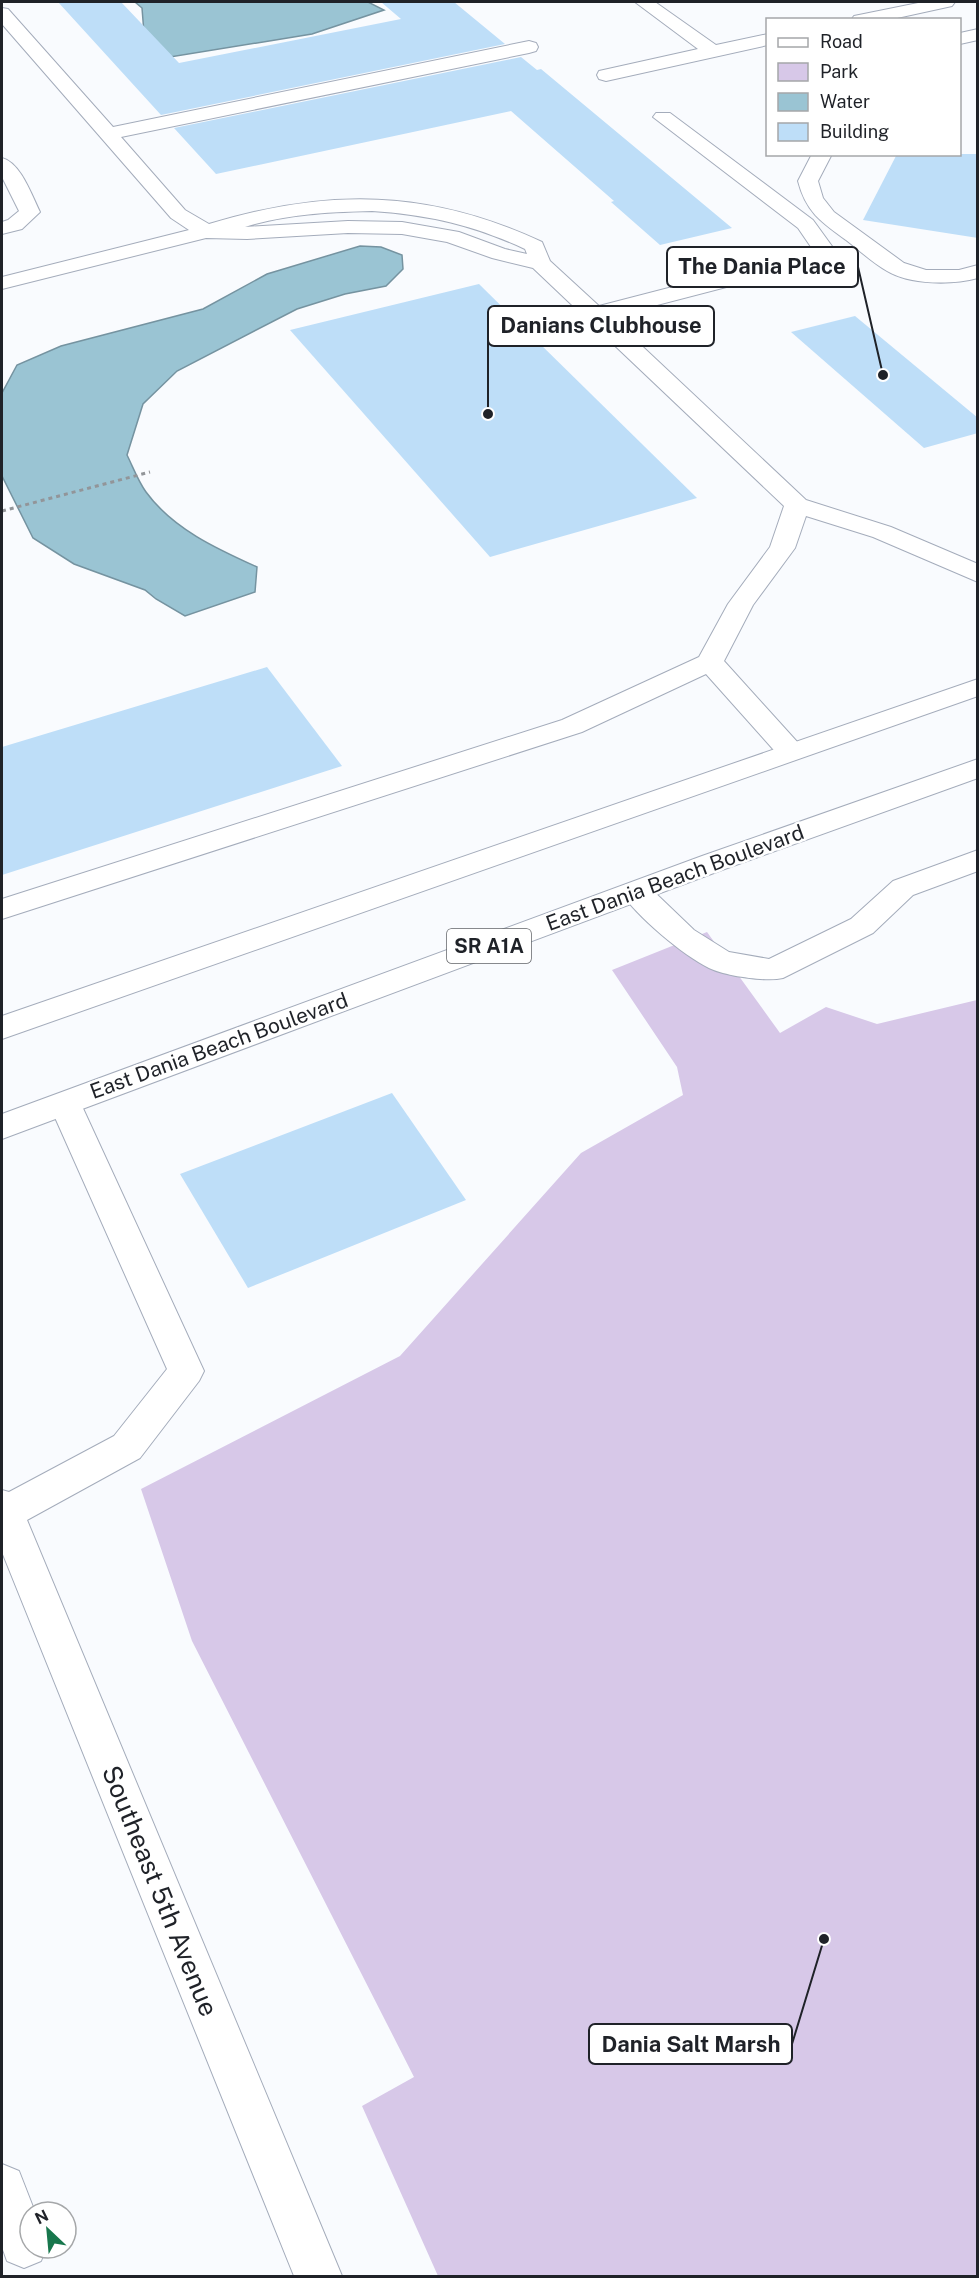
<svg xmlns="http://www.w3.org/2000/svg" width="979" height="2278" font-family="'Public Sans',sans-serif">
  <rect width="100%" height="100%" fill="#f9fbfe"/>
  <polygon fill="#d7c8e8" points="707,932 780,1033 826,1007 877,1024 977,1000 977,2276 438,2276 362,2106 414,2077 192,1641 141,1489 400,1356 581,1153 683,1095 677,1067 612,970"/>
  <g fill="#9ac4d3" stroke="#7593a0" stroke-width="1.5">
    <polygon points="135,2 368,2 384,10 312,34 170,57 144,33 142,8"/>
    <path d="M360 246 381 247 402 255 403 269 386 286 345 294 297 309 177 371 143 404 127 455C133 467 138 481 146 492 173 529 217 549 257 567L255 592 185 616 156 599 145 590 74 564 33 538 2 476V393L17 365 61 346 203 309 267 274Z"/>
  </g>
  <g fill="#bedef8">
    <polygon points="58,2 121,2 179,63 401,19 381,2 454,2 505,44 161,115"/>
    <polygon points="521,57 537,70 541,69 732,228 660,245 611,202 614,201 511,111 216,174 174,128"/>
    <polygon points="897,154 978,154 978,238 863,220"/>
    <polygon points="479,284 697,498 490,557 290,330"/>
    <polygon points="855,316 978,418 978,433 924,448 791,332"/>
    <polygon points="267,667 342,766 2,875 2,747"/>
    <polygon points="392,1093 466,1200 248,1288 180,1174"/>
  </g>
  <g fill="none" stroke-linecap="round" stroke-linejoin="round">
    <defs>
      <g id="minor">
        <polygon points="635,2 655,2 716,45 768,34 768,45 606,81 599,79 597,75 599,71 698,49"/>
        <polygon points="923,2 955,2 952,6 888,20 851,20 854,16"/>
        <path d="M2 8 8 9 113 127 529 41 536 43 538 47 536 51 529 53 121 137 185 210 209 224C327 188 429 189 542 242L550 261 599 306 784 258 811 247 798 228 653 117 656 113H670L813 220 834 249 830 253 800 268 611 317 806 500 891 527 978 564V582L873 537 806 516 795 548 753 605 724 661 800 745 804 751 800 757 790 760 780 757 706 674 582 732 2 919V899L562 720 699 657 728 604 770 547 784 506 533 268 492 258 447 242 402 234 348 233 247 239 206 238 2 289V277L189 230 171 218 2 24ZM372 211C430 215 473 225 525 249L527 254 505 249 459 232 402 222 348 221 245 227C286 214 330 212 372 211Z"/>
        <polygon points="978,29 978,40 960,44 960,33"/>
        <path d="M812 154H832L818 181 823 198 834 212 904 263 926 270H959L978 265V278C952 285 910 285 887 271 873 263 859 250 846 240 821 222 806 212 798 181Z"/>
        <path d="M2 158C21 163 32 196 40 212L22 229 2 234V222L8 220 19 211 2 177Z"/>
        <path d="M978 850V871L913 895 873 933 783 978C767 982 725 976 709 968 683 955 637 917 621 892L625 885 636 882 647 885 694 930 729 952 769 959 851 919 893 881Z"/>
        <polygon points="65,1092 77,1096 81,1104 204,1371 199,1381 140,1458 27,1520 342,2276 294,2276 2,1552 2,1490 9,1492 114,1436 167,1369 49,1104 53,1096"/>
        <polygon points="2,2164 19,2171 35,2212 30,2212 30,2248 46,2248 41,2261 24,2268 7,2261 2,2247"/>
      </g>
      <g id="major">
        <polygon points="978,679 978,696 2,1039 2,1016"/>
        <polygon points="978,759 978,778 722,870 2,1139 2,1114 702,856"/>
      </g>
    </defs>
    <use href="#minor" stroke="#a4acbb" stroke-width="2"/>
    <use href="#major" stroke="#a4acbb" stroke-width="2"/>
    <polyline stroke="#929599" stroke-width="3" stroke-dasharray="4 4" stroke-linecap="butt" points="2,511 150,472"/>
    <use href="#minor" fill="#fff" fill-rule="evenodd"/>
    <use href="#major" fill="#fff" fill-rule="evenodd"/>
  </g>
  <g text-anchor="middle" stroke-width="5" stroke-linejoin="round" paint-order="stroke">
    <rect fill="#fff" stroke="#626468" stroke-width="1.5" x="447" y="929" width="84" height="34" rx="4.5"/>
    <g font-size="20" font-weight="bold" fill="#1f2228">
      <text x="489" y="953">SR A1A</text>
    </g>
    <g font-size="21" fill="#1f2228" stroke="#fff">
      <text transform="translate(675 878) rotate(-20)" y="7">East Dania Beach Boulevard</text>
      <text transform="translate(219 1046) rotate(-20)" y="7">East Dania Beach Boulevard</text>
    </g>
    <g font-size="26" fill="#1f2228" stroke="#fff">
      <text transform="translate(160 1891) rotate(68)" y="9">Southeast 5th Avenue</text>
    </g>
  </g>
  <path fill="none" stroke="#1f2228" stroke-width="2" d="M883 375L858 267M488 414L488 326M824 1939L792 2044"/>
  <g fill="#1f2228" stroke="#fff" stroke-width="2">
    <circle cx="883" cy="375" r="6"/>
    <circle cx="488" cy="414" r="6"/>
    <circle cx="824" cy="1939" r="6"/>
  </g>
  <g fill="#fff" stroke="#1f2228" stroke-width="2">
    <rect x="667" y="247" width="191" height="40" rx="6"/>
    <rect x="488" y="306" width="226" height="40" rx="6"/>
    <rect x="589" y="2024" width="203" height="40" rx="6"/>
  </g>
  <g font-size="22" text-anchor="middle" font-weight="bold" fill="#1f2228">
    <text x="762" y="274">The Dania Place</text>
    <text x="601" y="333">Danians Clubhouse</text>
    <text x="691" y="2052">Dania Salt Marsh</text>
  </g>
  <rect width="979" height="2278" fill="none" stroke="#1f2228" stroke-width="6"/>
  <rect x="766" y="18" width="195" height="138" fill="#ffffff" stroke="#a5a7a9" stroke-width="1.5"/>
  <rect x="778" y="38" width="30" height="9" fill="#ffffff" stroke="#a5a7a9" stroke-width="1.5"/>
  <text x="820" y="48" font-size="18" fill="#1f2228">Road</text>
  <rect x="778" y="63" width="30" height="18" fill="#d7c8e8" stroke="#a5a7a9" stroke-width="1.5"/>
  <text x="820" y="78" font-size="18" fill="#1f2228">Park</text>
  <rect x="778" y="93" width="30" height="18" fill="#9ac4d3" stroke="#a5a7a9" stroke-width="1.5"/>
  <text x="820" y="108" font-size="18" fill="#1f2228">Water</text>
  <rect x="778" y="123" width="30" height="18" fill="#bedef8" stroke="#a5a7a9" stroke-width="1.5"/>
  <text x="820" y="138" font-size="18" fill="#1f2228">Building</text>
  <g transform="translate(48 2230) rotate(334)"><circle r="28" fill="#ffffff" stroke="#a5a7a9" stroke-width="1.5"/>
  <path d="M0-4.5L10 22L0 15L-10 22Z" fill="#18774d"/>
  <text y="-9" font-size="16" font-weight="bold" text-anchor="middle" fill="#1f2228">N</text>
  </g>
</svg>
